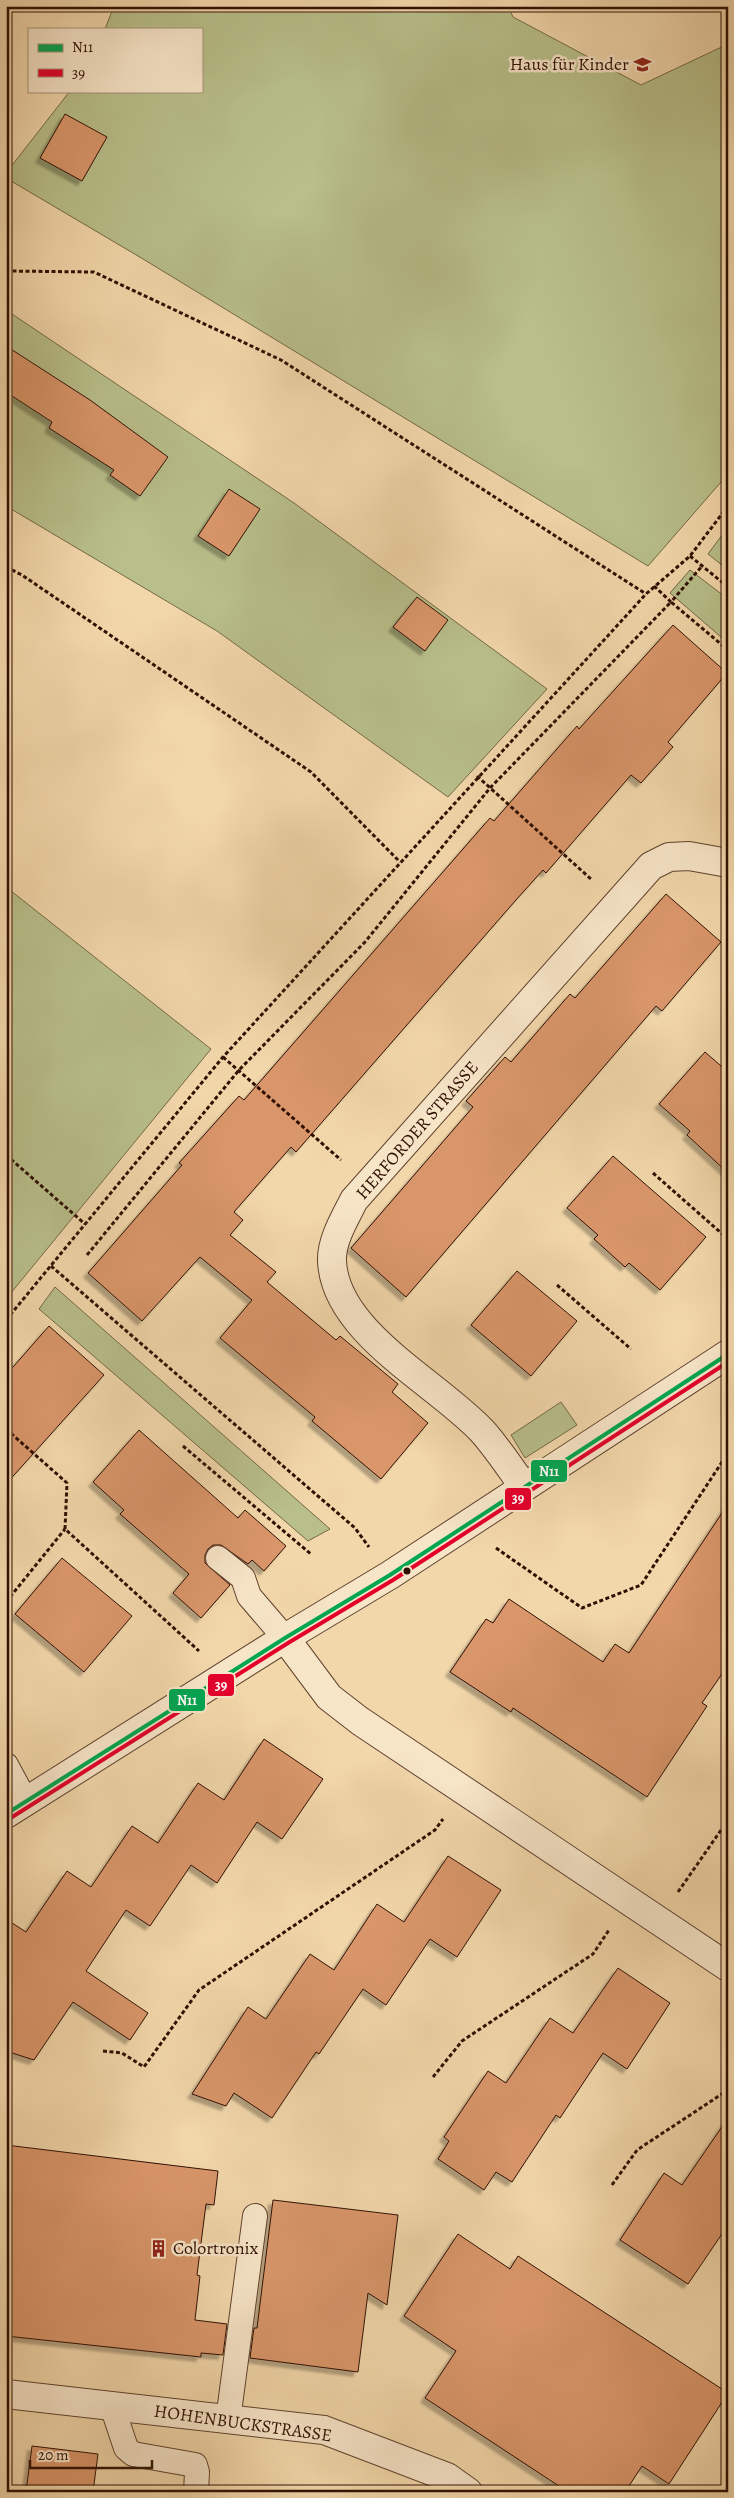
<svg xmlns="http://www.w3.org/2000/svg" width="734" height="2498" font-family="Alegreya,serif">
  <defs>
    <filter id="shadow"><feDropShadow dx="-4.5" dy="4.5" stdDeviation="1" flood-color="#0004"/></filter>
  </defs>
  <rect width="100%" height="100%" fill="#f2d7aa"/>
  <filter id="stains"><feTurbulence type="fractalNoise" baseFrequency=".004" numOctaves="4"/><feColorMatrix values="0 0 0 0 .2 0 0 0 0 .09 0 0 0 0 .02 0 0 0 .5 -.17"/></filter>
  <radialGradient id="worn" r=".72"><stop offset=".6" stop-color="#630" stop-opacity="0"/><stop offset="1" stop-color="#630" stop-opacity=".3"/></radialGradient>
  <g fill="#b8bf8a" stroke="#746847">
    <polygon points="114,6 508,6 513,17 641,85 728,44 728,474 648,566 138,256 6,178 6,173 70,91 201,91 201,29 105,29"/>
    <polygon points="6,310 294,503 547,689 448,797 217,631 6,506"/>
    <polygon points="728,527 728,570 708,554"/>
    <polygon points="690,570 728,599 728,643 670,593"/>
    <polygon points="6,887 211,1049 6,1299"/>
    <polygon points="55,1287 330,1529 308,1541 39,1309"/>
    <polygon points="561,1402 577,1425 525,1458 511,1435"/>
  </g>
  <g fill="#d9966b" stroke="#301004" filter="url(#shadow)">
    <polygon points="65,114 107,137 82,181 40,158"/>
    <polygon points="6,346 90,400 168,457 140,496 110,475 114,470 49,428 52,422 6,392"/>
    <polygon points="229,489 260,509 229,556 198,536"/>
    <polygon points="417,597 448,620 425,651 393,627"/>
    <polygon points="673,625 727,673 668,742 673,747 641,783 631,775 546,873 543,870 516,900 296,1152 291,1147 234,1212 243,1220 230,1235 276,1272 267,1282 336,1340 340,1336 398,1384 392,1392 428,1423 381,1479 312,1421 315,1417 220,1338 252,1300 200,1257 142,1321 88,1273 182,1165 179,1163 239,1096 244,1100 490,818 494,821 577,726 579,729"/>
    <polygon points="666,894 721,942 662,1011 656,1006 406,1297 351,1248 473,1107 466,1101 505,1057 511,1062 570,994 575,998"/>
    <polygon points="705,1052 728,1072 728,1173 687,1135 690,1131 659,1104"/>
    <polygon points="613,1156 706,1237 660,1290 629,1263 625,1267 594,1239 598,1235 567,1208"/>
    <polygon points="517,1271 577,1321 531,1376 471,1325"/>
    <polygon points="49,1326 104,1375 6,1484 6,1375"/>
    <polygon points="139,1430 238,1518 245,1510 286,1546 264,1571 252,1560 248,1564 221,1545 213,1545 208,1549 205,1555 205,1563 230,1585 201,1618 173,1593 189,1574 120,1514 124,1510 93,1482"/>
    <polygon points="728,1504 728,1665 702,1703 707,1706 647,1797 513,1708 511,1712 450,1672 486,1619 493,1623 509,1599 603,1662 615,1644 629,1653"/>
    <polygon points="62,1558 132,1616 84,1672 15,1614"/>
    <polygon points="264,1739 323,1779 282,1839 257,1822 217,1883 191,1865 150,1926 126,1910 86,1971 148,2013 130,2040 73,2002 34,2060 6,2051 6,1919 26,1932 67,1871 91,1887 132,1826 158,1843 198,1783 224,1800"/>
    <polygon points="448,1856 501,1890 457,1957 430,1939 386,2005 363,1989 319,2054 316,2052 272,2118 234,2093 226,2106 192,2094 248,2007 266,2019 310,1954 334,1970 377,1904 404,1922"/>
    <polygon points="618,1968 670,2003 627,2069 603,2053 560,2118 556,2115 512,2182 496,2172 484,2190 438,2159 449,2141 444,2137 488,2071 506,2083 550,2018 573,2033"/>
    <polygon points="728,2118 728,2225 688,2284 620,2240 664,2173 682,2185"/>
    <polygon points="6,2145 218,2171 214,2205 206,2204 197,2275 200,2276 195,2320 227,2324 223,2355 201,2353 201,2357 6,2336"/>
    <polygon points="273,2200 398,2215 387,2305 368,2293 358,2372 250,2358 254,2328 257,2328"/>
    <polygon points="458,2234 510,2269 518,2256 728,2393 669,2484 642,2466 625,2492 568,2492 425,2398 456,2351 404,2316"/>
    <polygon points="32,2446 98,2454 93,2492 26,2492"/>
  </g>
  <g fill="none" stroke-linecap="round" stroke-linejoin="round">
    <defs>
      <g id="service">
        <polyline points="218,1558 243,1578 249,1596 285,1638"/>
        <polyline points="6,1765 26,1802"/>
        <polyline points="112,2406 126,2448 133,2454 195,2465 197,2472 196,2492"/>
        <polyline points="228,2420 255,2216"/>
      </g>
      <g id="minor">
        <path d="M524 1487C511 1469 498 1449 483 1432 438 1383 335 1333 332 1261 331 1241 345 1218 354 1200L651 866 669 857 689 856 728 863"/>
        <polyline points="285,1638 329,1697 360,1721 728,1967"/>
        <polyline points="6,2394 324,2430 447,2477 468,2492"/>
      </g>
      <polyline id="tertiary" points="6,1814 285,1638 390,1575 728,1354"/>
    </defs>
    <use href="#service" stroke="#60422e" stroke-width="26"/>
    <use href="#minor" stroke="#60422e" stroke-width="30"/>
    <use href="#tertiary" stroke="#60422e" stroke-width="30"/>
    <g stroke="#301004" stroke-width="3" stroke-dasharray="4 2.5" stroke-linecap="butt">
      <polyline points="6,271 94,272 281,360 646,594"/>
      <polyline points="690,556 728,587"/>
      <polyline points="6,567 22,575 311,772 400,862"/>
      <polyline points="654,586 671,602 702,566"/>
      <polyline points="477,776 592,880"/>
      <polyline points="223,1057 341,1160"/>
      <polyline points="6,1155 85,1224"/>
      <polyline points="653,1173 728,1239"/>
      <polyline points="87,1255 239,1070 365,942 490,788 671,602 728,650"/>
      <polyline points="51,1266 355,1528 369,1547"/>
      <polyline points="557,1285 631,1349"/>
      <polyline points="6,1320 223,1057 646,594 690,556 728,506"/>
      <polyline points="6,1429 67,1483 65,1529 199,1651"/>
      <polyline points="183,1446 312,1555"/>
      <polyline points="496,1548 582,1608 641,1585 728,1453"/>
      <polyline points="6,1602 65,1529"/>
      <polyline points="678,1892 728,1820"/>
      <polyline points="103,2051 122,2053 144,2067 199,1990 435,1830 443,1819"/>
      <polyline points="433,2077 462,2041 593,1954 609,1930"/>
      <polyline points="612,2185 637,2150 728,2090"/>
    </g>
    <use href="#service" stroke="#f7e5c8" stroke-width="24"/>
    <use href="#minor" stroke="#f7e5c8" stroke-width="28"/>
    <use href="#tertiary" stroke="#f7e5c8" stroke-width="28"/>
    <defs>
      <polyline id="bus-1" points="6,1814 285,1638 390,1575 728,1354"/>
      <polyline id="bus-2" points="9,1819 288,1643 393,1580 728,1362"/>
    </defs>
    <use href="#bus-1" stroke="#f7e5c8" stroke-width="8"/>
    <use href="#bus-2" stroke="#f7e5c8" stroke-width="8"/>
    <use href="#bus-1" stroke="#00a651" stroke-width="4"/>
    <use href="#bus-2" stroke="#e4002b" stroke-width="4"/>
  </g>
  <defs>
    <symbol id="school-bare" viewBox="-9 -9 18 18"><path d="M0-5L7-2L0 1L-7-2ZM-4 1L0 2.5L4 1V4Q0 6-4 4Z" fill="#8f2418" stroke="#f7e5c8" stroke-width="2.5" paint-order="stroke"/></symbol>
    <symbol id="building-bare" viewBox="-9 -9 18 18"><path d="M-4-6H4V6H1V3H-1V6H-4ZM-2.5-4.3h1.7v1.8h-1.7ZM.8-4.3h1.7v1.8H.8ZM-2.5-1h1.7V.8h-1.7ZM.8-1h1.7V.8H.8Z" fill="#8f2418" stroke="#f7e5c8" stroke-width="2.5" paint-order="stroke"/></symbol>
  </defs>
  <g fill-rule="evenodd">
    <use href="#school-bare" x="630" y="52" width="25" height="25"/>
    <use href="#building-bare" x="146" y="2236" width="25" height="25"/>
  </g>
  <circle fill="#301004" stroke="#f7e5c8" stroke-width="2" cx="407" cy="1571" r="4.5"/>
  <g text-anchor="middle" stroke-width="5" stroke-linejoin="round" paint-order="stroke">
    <g font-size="18" fill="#301004" stroke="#f7e5c8" text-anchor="end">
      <text x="629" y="70">Haus für Kinder</text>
      <text x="173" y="2254" text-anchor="start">Colortronix</text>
    </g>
    <g font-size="18" fill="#301004" stroke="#f7e5c8">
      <text transform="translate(417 1130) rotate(-49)" y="6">HERFORDER STRASSE</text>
      <text transform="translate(243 2423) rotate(8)" y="6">HOHENBUCKSTRASSE</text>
    </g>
  </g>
  <g stroke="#f7e5c8" stroke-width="2">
    <rect x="530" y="1459" width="38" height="24" rx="5" fill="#00a651"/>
    <rect x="504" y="1487" width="28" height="24" rx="5" fill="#e4002b"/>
    <rect x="207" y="1673" width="28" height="24" rx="5" fill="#e4002b"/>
    <rect x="168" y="1688" width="38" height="24" rx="5" fill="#00a651"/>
  </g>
  <g font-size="14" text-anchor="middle" font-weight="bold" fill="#fff">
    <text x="549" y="1476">N11</text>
    <text x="518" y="1503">39</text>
    <text x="221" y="1690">39</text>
    <text x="187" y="1705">N11</text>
  </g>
  <rect width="734" height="2498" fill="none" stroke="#f2d7aa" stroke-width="25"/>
  <rect x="8" y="8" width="719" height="2483" fill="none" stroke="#301004" stroke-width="2.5"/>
  <rect x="12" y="12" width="709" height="2473" fill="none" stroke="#301004"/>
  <rect x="28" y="28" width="175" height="65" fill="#f7e5c8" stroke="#a7907a"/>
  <rect x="38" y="44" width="25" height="8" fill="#00a651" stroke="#a7907a"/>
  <text x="72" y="52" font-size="15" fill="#301004">N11</text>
  <rect x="38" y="69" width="25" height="8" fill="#e4002b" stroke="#a7907a"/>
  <text x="72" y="78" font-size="15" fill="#301004">39</text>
  <path d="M30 2460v8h122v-8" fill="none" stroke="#301004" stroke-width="2.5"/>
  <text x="38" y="2460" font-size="15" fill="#301004" stroke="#f7e5c8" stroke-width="4" paint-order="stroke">20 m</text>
  <rect width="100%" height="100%" filter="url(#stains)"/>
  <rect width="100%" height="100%" fill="url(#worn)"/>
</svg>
